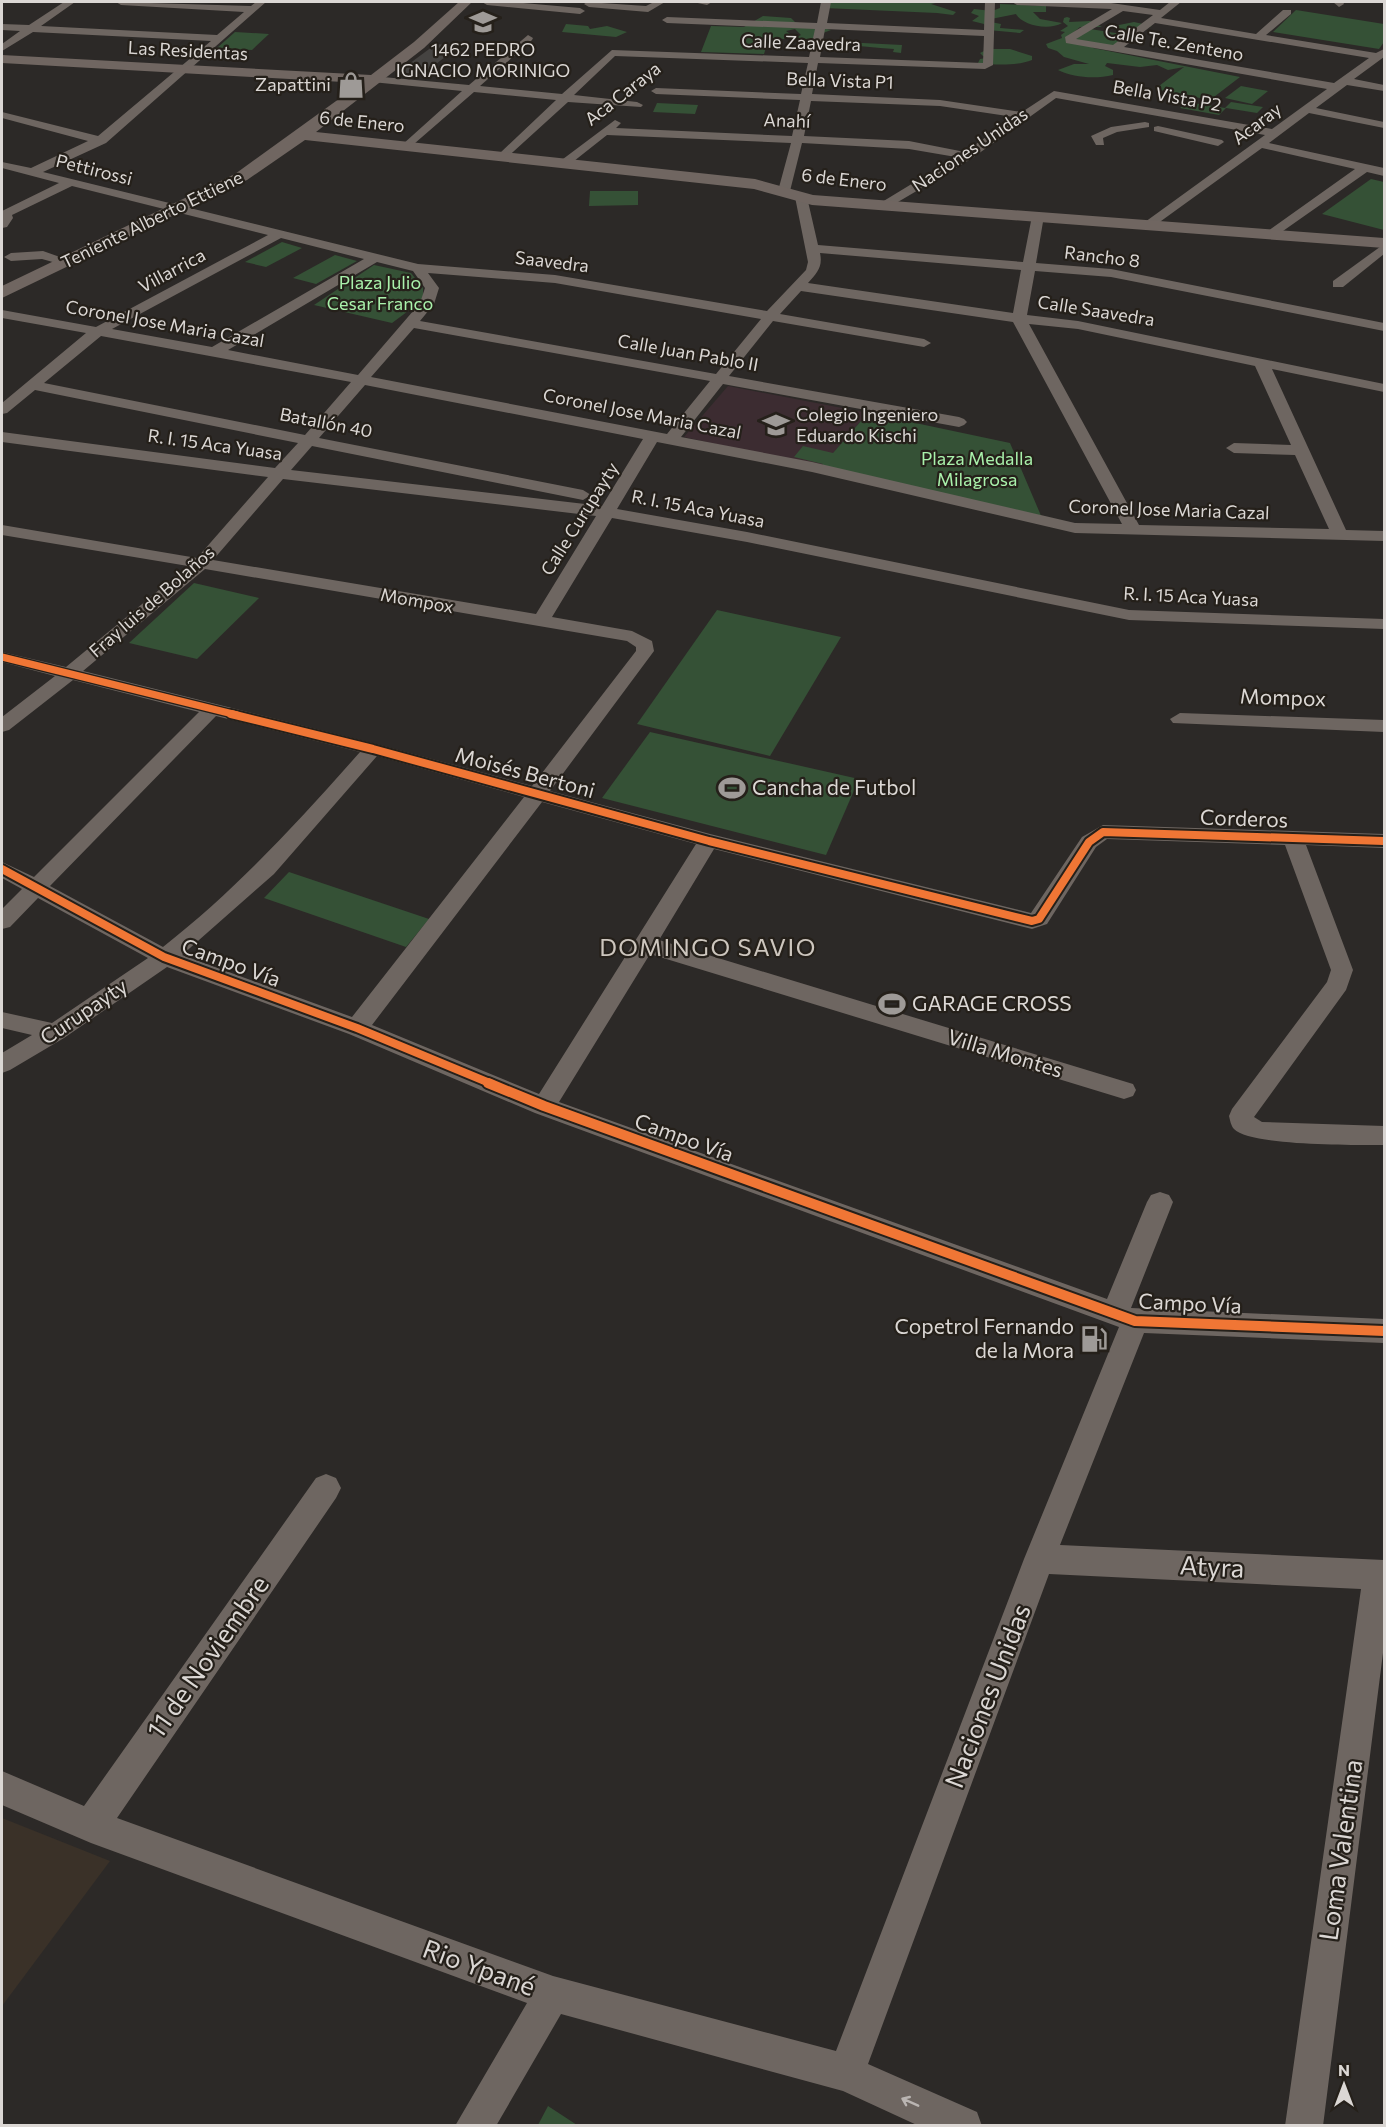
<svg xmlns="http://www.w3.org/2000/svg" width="1386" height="2127" font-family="Commissioner,sans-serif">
  <rect width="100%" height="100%" fill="#2c2927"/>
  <polygon fill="#3a3128" points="2,1818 110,1861 2,2006"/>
  <polygon fill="#3c2c31" points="728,386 868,413 821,467 684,437"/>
  <g fill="#355136">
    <polygon points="825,2 941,2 931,4 956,12 953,15 937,13 824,8"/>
    <path d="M1000 4 1046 6V12H1033L1040 19 1062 23C1048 31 1022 25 1016 14L991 19V22L1001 24 1000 28 1024 30 1020 33 988 30 984 24 972 21 979 16 971 13 974 9 992 11 1000 8Z"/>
    <polygon points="1296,10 1384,24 1384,42 1379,49 1273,32"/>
    <path d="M763 16 791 18 795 22 831 30 823 33V38C815 39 804 41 797 37L801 35 795 29 786 31 793 36 784 39 769 38 764 54 701 52 711 26 744 27Z"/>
    <path d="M1067 17 1070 18 1069 22 1090 21 1102 27H1080L1074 32 1090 29 1122 34 1114 26 1134 22 1152 26 1127 34 1131 37 1115 45H1091L1093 48 1240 77 1210 100 1155 89 1184 67 1168 70 1157 65 1140 67 1107 63 1105 66 1113 70V75C1096 79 1074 78 1058 70L1074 64H1089L1064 57 1057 51 1048 48 1046 44 1062 38 1061 35 1065 32 1060 31 1068 26 1063 22 1064 18Z"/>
    <polygon points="566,24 588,26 590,29 607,26 627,32 616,37 562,32"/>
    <polygon points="235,32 269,34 252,50 217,48"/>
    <path d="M824 41 902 45 901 53 893 52 894 49C876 48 858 45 840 45 832 45 830 50 821 47V43Z"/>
    <path d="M988 49H1010L1032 56V60C1018 66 994 65 978 63L980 59 993 57 983 56 980 53Z"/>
    <polygon points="1241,86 1268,91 1252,104 1225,98"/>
    <polygon points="1187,102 1225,108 1231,102 1263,107 1257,113 1226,108 1219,115 1180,108"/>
    <polygon points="657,103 698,105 695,114 653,112"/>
    <polygon points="1371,179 1384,182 1384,230 1322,214"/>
    <polygon points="590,191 638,191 638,205 589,206"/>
    <polygon points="282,242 302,248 266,267 245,262"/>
    <polygon points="335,255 357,261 316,284 293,278"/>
    <polygon points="374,265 411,273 423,288 423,300 392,323 314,305"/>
    <polygon points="868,413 1010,443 1042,518 821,467 823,464 794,457 803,446 833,453"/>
    <polygon points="194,583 259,598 197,659 129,643"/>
    <polygon points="717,610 841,637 770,756 637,724"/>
    <polygon points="650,732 859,779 826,855 602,798"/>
    <polygon points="289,872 429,919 406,947 264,898"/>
    <polygon points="548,2106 577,2125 538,2125"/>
  </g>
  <polygon fill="#454341" points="436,44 459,46 422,75 398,72"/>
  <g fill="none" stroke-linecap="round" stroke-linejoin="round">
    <g fill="#6e6661" fill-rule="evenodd">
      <path d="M64 2H75L41 26 217 35 244 12 121 5 116 2 251 6 256 2H266L106 143 43 172 418 264 555 275 767 311 806 270 808 262 795 197 801 193 807 197 818 245 1023 262 1032 216 1038 212 1044 216 1036 263 1111 269 1384 323V331L1111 277 1035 271 1027 315 1078 321 1384 384V392L1272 369 1346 530 1384 531V541L1075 533 812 472 657 442 617 509 747 532 1129 610 1384 619V629L1129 620 747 542 612 518 552 617 632 631 652 641 654 651 550 791 710 834 1031 913 1082 837 1103 825 1384 834V848L1306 845 1353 970 1346 990 1254 1117 1262 1122 1384 1126V1145C1357 1145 1250 1146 1234 1129 1231 1126 1230 1120 1229 1116L1232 1109 1327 982 1331 970 1285 845 1107 839 1096 847 1047 924 1032 929 714 849 659 940 1133 1084 1136 1090 1133 1096 1124 1099 650 954 559 1102 1107 1299 1147 1202 1151 1195 1160 1192 1169 1195 1173 1202 1131 1308 1384 1319V1343L1144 1333 1060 1545 1384 1560V1645L1323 2126H1285L1361 1589 1049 1574 868 2064 977 2112 982 2126H919L843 2091 561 2014 496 2126H455L527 2003 91 1843 2 1805V1771L84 1806 316 1478 326 1474 336 1478 341 1488 336 1498 117 1818 553 1976 836 2051 1024 1559 1119 1327 535 1113 349 1034 167 967 64 1038 10 1070 2 1073V1053L32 1035 2 1028V1012L52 1023 148 958 38 898 10 927 2 929V909L22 889 2 878V862L34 877 199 712 73 680 9 730 2 732V717L55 676 2 662V652L66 667 188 566 2 535V525L197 558 268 477 2 442V432L275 468 298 443 35 390 7 413 2 414V403L86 333 2 318V310L96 327 268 235 72 186 12 215 13 218 7 227 2 228V211L59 183 2 168V162L31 168 88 141 2 118V112L98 136 211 41 33 32 2 51V44L20 31 2 30V24L29 25ZM281 238 364 259 212 347 112 329ZM820 253 1021 270 1013 313 808 283C817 273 823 267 820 253ZM377 262 413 271 425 288 420 303 358 375 228 350ZM428 273 555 283 761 319 716 374 420 321 434 304 439 288ZM801 291 1013 322 1122 524 1075 523 812 462 681 437 723 384 959 427 964 425 967 422 964 419 959 417 729 376 773 321 924 347 931 343 924 339 780 314ZM1029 324 1078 329 1255 366 1291 445 1234 443 1226 448 1234 453 1295 455 1329 529 1139 525ZM414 328 710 381 667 434 371 377ZM101 336 351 382 305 435 44 383ZM365 385 643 439 602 506 291 470 312 446 583 500 591 495 583 490 319 438ZM283 479 596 516 536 614 213 560ZM205 569 627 641 636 647V651L532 786 380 745 83 671ZM216 716 360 752C298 822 237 889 163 947L50 886ZM377 756 524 797 352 1017 182 955 274 874ZM542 802 696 844 539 1094 372 1025Z"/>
      <polygon points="482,2 512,2 580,8 585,11 580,14 487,5"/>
      <polygon points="587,2 646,6 654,2 665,2 648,12 589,7 584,4"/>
      <polygon points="693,2 712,2 707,5"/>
      <path d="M821 2H831L827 23 984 30 985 2H995L993 65 985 69 818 63 812 94 940 100 1022 112 1054 91 1272 129 1327 89 1066 43 1065 37 1112 9 1017 5 1012 2 1111 3 1160 10 1170 2H1181L1161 18 1256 34 1283 10H1291V14L1266 35 1376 53 1384 49V57L1354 79 1384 85V91L1347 85 1316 108 1384 122V128L1309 113 1269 143 1384 168V176L1367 172 1273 238 1267 234 1268 231 1355 169 1262 148 1150 229 1145 228V222L1265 135 1056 98 971 159 886 209 880 205 882 202 956 157 909 149 802 143 790 191 784 195 778 191 791 143 607 135 569 165 559 162 615 120 621 123 616 128 792 136 800 100 656 94 651 91 656 88 801 94 808 63 615 56 574 95 637 102 643 105 641 107 568 102 504 160 498 156 500 153 556 100 474 92 407 150 401 146 403 144 462 91 372 82 367 79 372 76 469 85 528 35 533 38 532 40 480 86 562 94 612 50 809 57 815 29 667 23 662 20 667 17 817 23ZM1123 11 1153 15 1113 45 1076 39ZM1155 23 1369 58 1334 83 1124 47ZM825 29 984 36 983 63 820 57ZM811 101 940 106 1014 117 965 152 909 141 804 136Z"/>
      <polygon points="1333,2 1343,2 1344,4 1339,7"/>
      <polygon points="1145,122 1149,123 1149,127 1117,132 1103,138 1104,145 1096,145 1091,136 1111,127"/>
      <polygon points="1158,126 1222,140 1224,142 1218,146 1154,131 1154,127"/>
      <polygon points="1384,244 1384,254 1343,287 1333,287 1333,281"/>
      <polygon points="43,251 74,262 67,266 42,259 11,261 4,257 11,253"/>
      <polygon points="1180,713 1384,720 1384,732 1173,723 1170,719"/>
    </g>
    <polygon fill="#706661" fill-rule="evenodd" points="459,2 472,2 424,48 316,132 755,179 813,195 1384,238 1384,248 812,205 754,189 305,140 247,180 2,298 2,286 235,174 361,83 2,63 2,55 371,75 414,42"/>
    <defs>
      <polyline id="cycleway-far2" points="2,657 237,715"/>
      <g id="cycleway-far1">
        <polyline points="231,714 373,749 709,841 1032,921 1039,919 1089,842 1103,832 1384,841"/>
        <polyline points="2,869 164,957 357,1028 492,1084"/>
      </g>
      <polyline id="cycleway" points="488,1083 544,1106 1135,1321 1384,1331"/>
    </defs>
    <use href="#cycleway-far2" stroke="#25201a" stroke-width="10"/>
    <use href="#cycleway-far1" stroke="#25201a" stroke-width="12"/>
    <use href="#cycleway" stroke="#25201a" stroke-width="14"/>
    <use href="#cycleway-far2" stroke="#f07635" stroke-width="7"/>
    <use href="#cycleway-far1" stroke="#f07635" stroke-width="8"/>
    <use href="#cycleway" stroke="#f07635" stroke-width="10"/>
  </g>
  <defs><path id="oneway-shaft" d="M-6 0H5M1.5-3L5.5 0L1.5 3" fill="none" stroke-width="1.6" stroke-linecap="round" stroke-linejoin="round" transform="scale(1.5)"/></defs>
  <use stroke="#bab5b2" href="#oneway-shaft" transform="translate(910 2102) rotate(-156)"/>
  <defs>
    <symbol id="school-bare" viewBox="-9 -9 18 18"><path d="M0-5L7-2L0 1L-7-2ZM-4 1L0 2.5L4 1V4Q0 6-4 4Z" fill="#9e9a97" stroke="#25201a" stroke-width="2.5" paint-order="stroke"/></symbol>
    <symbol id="shop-bare" viewBox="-9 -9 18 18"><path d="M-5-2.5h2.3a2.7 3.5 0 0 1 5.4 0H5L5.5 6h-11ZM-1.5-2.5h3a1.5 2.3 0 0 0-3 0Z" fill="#9e9a97" stroke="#25201a" stroke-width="2.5" paint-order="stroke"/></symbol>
    <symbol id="stadium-bare" viewBox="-9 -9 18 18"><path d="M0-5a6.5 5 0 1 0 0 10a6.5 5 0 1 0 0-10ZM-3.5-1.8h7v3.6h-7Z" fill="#9e9a97" stroke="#25201a" stroke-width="2.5" paint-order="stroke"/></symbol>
    <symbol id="fuel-bare" viewBox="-9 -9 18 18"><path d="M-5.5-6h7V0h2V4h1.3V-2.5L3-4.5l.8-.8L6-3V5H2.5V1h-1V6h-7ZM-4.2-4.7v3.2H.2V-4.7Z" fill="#9e9a97" stroke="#25201a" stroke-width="2.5" paint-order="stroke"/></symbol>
  </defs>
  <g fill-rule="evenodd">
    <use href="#school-bare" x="464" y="3" width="38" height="38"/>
    <use href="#shop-bare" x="332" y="66" width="38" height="38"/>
    <use href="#school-bare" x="757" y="406" width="38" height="38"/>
    <use href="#stadium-bare" x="713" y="769" width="38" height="38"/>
    <use href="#stadium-bare" x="873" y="985" width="38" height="38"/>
    <use href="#fuel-bare" x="1075" y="1320" width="38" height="38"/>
  </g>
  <g text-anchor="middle" stroke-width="4.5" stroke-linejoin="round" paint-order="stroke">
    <g font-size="18" fill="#dbd7d4" stroke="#25201a">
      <text transform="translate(801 43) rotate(2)" y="6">Calle Zaavedra</text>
      <text transform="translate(1174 43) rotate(10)" y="6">Calle Te. Zenteno</text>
      <text transform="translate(188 51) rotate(3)" y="6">Las Residentas</text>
      <text transform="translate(840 81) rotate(2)" y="6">Bella Vista P1</text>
      <text transform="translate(623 94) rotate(-38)" y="6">Aca Caraya</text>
      <text transform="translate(1167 96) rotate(10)" y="6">Bella Vista P2</text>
      <text transform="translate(787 121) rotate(2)" y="6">Anahí</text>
      <text transform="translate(362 122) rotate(6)" y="6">6 de Enero</text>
      <text transform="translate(1257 124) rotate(-37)" y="6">Acaray</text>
      <text transform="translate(970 150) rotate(-34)" y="6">Naciones Unidas</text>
      <text transform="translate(94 170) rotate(14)" y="6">Pettirossi</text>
      <text transform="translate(844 180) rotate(7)" y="6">6 de Enero</text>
      <text transform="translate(152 220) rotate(-26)" y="6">Teniente Alberto Ettiene</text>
      <text transform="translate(1102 257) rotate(7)" y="6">Rancho 8</text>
      <text transform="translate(552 262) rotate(7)" y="6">Saavedra</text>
      <text transform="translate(172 271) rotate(-28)" y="6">Villarrica</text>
      <text transform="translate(1096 311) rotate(9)" y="6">Calle Saavedra</text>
      <text transform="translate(165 324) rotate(10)" y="6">Coronel Jose Maria Cazal</text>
      <text transform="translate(688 353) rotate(10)" y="6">Calle Juan Pablo II</text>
      <text transform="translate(642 414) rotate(11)" y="6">Coronel Jose Maria Cazal</text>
      <text transform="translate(326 423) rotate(11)" y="6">Batallón 40</text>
      <text transform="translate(215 445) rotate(8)" y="6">R. I. 15 Aca Yuasa</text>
      <text transform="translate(698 509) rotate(11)" y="6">R. I. 15 Aca Yuasa</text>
      <text transform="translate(1169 510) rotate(2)" y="6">Coronel Jose Maria Cazal</text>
      <text transform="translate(580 519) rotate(-58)" y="6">Calle Curupayty</text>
      <text transform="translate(1191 597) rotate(3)" y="6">R. I. 15 Aca Yuasa</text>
      <text transform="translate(417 601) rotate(10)" y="6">Mompox</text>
      <text transform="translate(152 602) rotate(-41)" y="6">Fray luis de Bolaños</text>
    </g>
    <g font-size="18" fill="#dbd7d4" stroke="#25201a">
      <text x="483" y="56">1462 PEDRO<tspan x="483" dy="21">IGNACIO MORINIGO</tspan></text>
      <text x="331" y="91" text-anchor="end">Zapattini</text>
      <text x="796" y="421" text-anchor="start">Colegio Ingeniero<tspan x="796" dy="21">Eduardo Kischi</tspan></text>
    </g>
    <g font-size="18" fill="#a9f1ab" stroke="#25201a">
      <text x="380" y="289">Plaza Julio<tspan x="380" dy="21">Cesar Franco</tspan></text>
      <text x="977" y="465">Plaza Medalla<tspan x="977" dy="21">Milagrosa</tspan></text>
    </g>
    <g font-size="21" fill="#dbd7d4" stroke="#25201a">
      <text transform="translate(1283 698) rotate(2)" y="7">Mompox</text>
      <text transform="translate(525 773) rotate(15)" y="7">Moisés Bertoni</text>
      <text transform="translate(1244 819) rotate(2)" y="7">Corderos</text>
      <text transform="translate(231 963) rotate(20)" y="7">Campo Vía</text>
      <text transform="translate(84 1012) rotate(-34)" y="7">Curupayty</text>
      <text transform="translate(1005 1054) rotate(17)" y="7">Villa Montes</text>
      <text transform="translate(684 1138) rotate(20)" y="7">Campo Vía</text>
      <text transform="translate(1190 1304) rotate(3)" y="7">Campo Vía</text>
    </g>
    <g font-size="21" fill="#dbd7d4" stroke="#25201a" text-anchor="start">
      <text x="752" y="795">Cancha de Futbol</text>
      <text x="912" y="1011">GARAGE CROSS</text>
      <text x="1074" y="1334" text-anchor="end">Copetrol Fernando<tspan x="1074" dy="24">de la Mora</tspan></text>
    </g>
    <g font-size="24" letter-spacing="1.5" fill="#cdc6be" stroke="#25201a">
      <text x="708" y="956">DOMINGO SAVIO</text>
    </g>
    <g font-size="26" fill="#dbd7d4" stroke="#25201a">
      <text transform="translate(1212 1567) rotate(3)" y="9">Atyra</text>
      <text transform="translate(208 1657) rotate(-55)" y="9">11 de Noviembre</text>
      <text transform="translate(988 1696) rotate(-69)" y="9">Naciones Unidas</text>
      <text transform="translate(1341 1850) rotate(-82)" y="9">Loma Valentina</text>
      <text transform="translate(479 1968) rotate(20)" y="9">Rio Ypané</text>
    </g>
  </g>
  <rect width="1386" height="2127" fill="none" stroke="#dbd7d4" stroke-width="6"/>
  <g transform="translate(1344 2085)" stroke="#25201a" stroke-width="4.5" paint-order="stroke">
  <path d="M0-4.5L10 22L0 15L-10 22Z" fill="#dbd7d4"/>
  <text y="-9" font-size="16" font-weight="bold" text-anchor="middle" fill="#dbd7d4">N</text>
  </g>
</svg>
